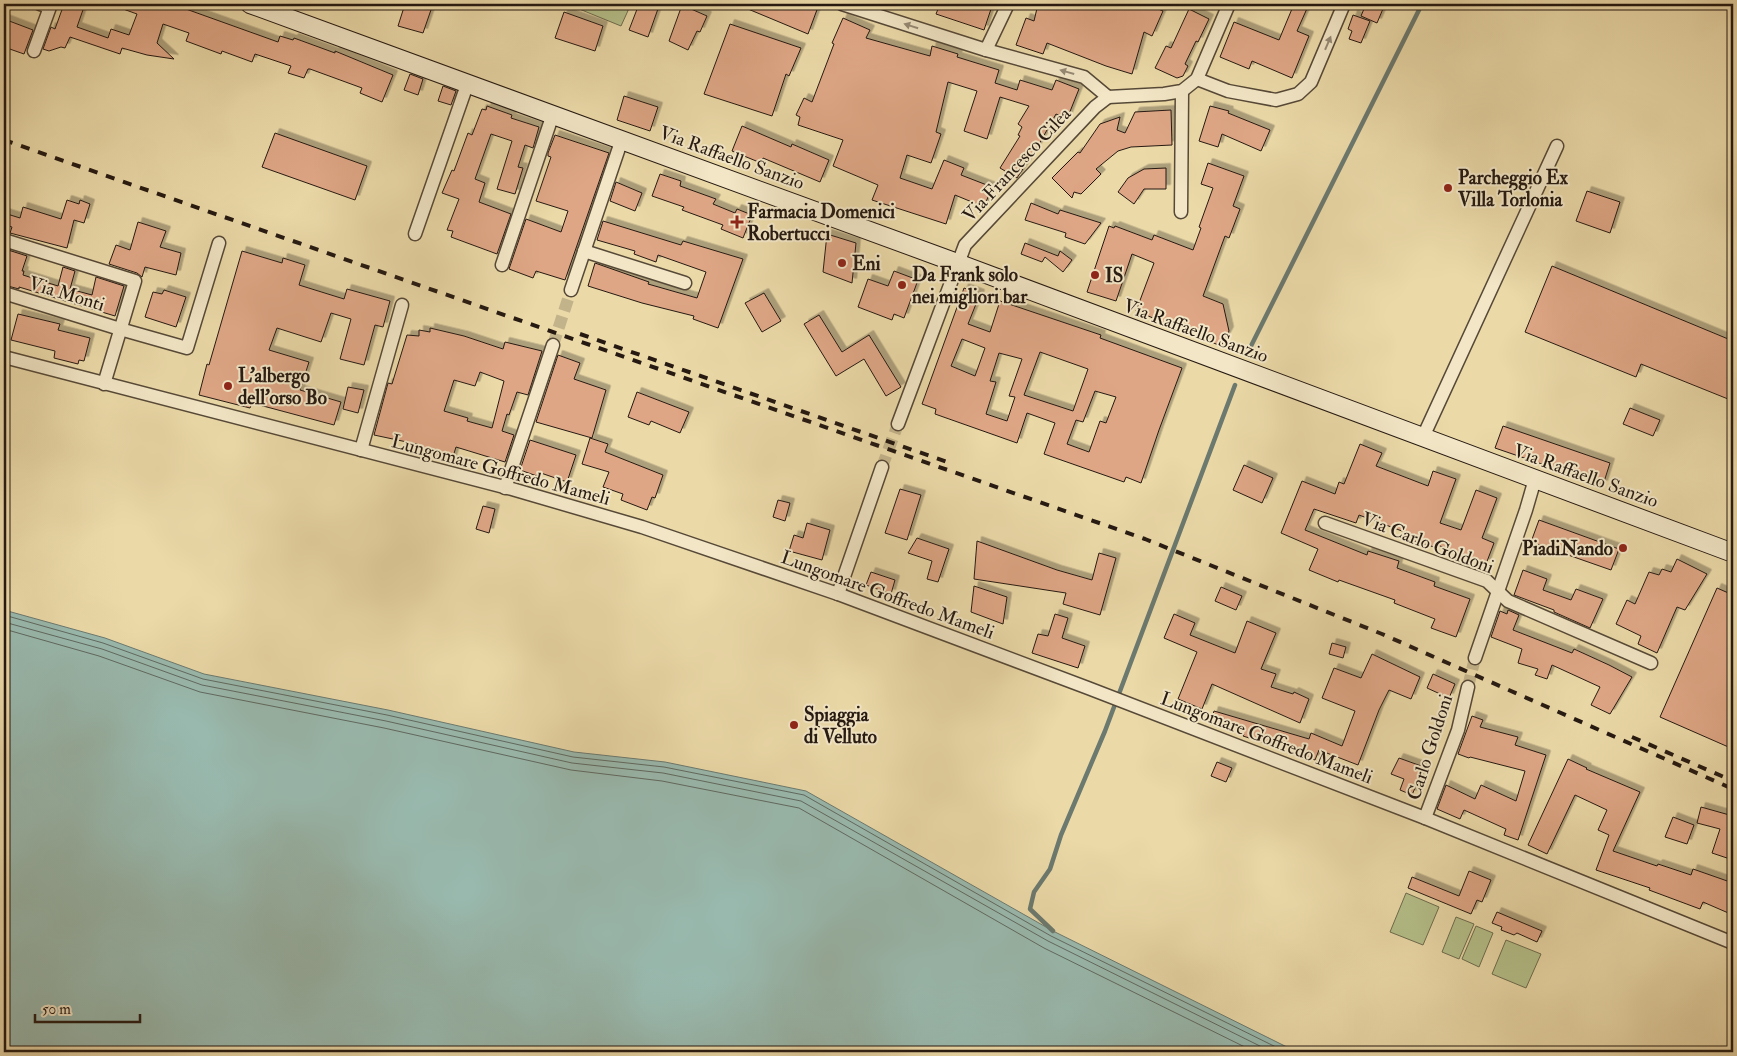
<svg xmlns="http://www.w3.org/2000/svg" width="1737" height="1056" font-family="'IM FELL Double Pica',serif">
  <defs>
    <filter id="shadow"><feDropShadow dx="4.5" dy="-4.5" stdDeviation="0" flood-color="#0004"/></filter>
  </defs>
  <rect width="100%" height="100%" fill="#ebd9a8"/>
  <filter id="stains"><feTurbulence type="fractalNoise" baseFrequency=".004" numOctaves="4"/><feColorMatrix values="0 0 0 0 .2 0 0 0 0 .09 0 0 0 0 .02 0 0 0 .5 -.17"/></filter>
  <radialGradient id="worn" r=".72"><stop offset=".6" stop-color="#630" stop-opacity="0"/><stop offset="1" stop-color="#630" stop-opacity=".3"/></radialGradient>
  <g fill="#b5c08a" stroke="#6d6c4e">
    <polygon points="567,4 631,4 621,26"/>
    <polygon points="1406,893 1439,907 1423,945 1390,932"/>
    <polygon points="1456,917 1474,924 1459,959 1442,952"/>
    <polygon points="1476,926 1493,933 1479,967 1462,959"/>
    <polygon points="1506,940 1541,954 1526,988 1492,974"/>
  </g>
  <polygon fill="#99b9ae" stroke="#6b796f" points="4,610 105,638 204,674 388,710 574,752 665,762 806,791 1053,931 1297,1052 4,1052"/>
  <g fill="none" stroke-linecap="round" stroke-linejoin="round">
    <g stroke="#5f6960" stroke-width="1">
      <polyline points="4,615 103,643 203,679 387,715 573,757 664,767 804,795 1051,936 1286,1052"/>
      <polyline points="4,622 102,649 202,685 386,721 572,763 663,773 801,801 1048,941 1272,1052"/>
      <polyline points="4,629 99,656 200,692 384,728 571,770 662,781 799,808 1044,948 1255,1052"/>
    </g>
    <g stroke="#6b796f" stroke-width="4.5">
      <polyline points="1250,348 1422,4"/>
      <polyline points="1053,931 1030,909 1034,892 1050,869 1061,835 1105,731 1235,385"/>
    </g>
  </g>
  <g fill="#dea685" stroke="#251911" fill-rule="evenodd" filter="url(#shadow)">
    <polygon points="64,4 85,4 77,27 108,38 111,29 129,35 137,14 112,5 112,4 172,4 278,42 280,36 293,40 294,38 335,53 335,51 393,75 382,102 360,93 362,88 310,69 308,69 304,78 288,73 291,66 255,54 252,62 222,51 221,54 186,41 189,33 163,24 157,43 174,59 147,55 122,48 120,54 70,37 65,48 61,47 49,51 43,49 51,27 55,29"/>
    <polygon points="405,4 433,4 423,33 398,26"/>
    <polygon points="639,4 652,4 659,6 648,37 629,30"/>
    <polygon points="736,4 807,4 818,7 808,34"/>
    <polygon points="940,4 986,4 992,6 984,30 936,14"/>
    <polygon points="1038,4 1146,4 1163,11 1152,36 1144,32 1132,74 1106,66 1047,43 1043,54 1016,45 1026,18 1034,21"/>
    <polygon points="1294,4 1309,4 1297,31 1309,36 1292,78 1252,61 1249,69 1220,57 1234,22 1279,40"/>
    <polygon points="1366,4 1385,4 1377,23 1361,16"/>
    <polygon points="682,5 707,16 700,32 697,31 688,50 669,41"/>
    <polygon points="1189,9 1209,19 1198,42 1196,41 1185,64 1188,66 1183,76 1177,78 1155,68 1166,46 1171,48"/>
    <polygon points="564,12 603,26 595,51 555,38"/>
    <polygon points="1353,15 1370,21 1361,43 1349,39 1352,31 1348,29"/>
    <polygon points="843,18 870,30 866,38 930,56 932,46 958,54 957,57 999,70 995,83 1017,90 1020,80 1052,90 1056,80 1079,89 1067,119 1056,114 1038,146 1017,178 1000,168 1020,136 1018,135 1022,127 1018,124 1029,106 1000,97 987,139 964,131 977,91 948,82 936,132 941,134 931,163 907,155 900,178 932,189 944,160 964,168 961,175 992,187 984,207 955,195 946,224 872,200 878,185 833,166 843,140 798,125 800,117 796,115 804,98 812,102 834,44 832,43"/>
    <polygon points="4,19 33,30 24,54 4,47"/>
    <polygon points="730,24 801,48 789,76 786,74 772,116 704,94"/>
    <polygon points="410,74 423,79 418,95 404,90"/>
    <polygon points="443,86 456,91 451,105 438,101"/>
    <polygon points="624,96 658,107 650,131 617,120"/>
    <polygon points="487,106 512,115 511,118 539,127 533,148 525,145 518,167 523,168 515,194 497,189 512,141 491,134 475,179 485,183 479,202 511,214 497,254 451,237 453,231 447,230 459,199 442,193 452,170 454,171 468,133 472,135 482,109 486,110"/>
    <polygon points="1210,106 1229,111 1228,113 1270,130 1261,151 1222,134 1218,147 1199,141"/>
    <polygon points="1171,110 1172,145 1131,147 1118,151 1096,169 1101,174 1081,194 1074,192 1072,198 1052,178 1078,152 1080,153 1100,124 1120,117 1117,130 1125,133 1135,112"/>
    <polygon points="742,126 791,147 792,144 829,160 820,182 763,158 761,163 732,151"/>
    <polygon points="275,133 367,166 355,200 262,167"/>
    <polygon points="555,135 609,153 565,280 536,271 533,278 509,269 526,219 561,232 568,211 536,201 551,157 548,156 548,153"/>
    <polygon points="1208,163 1244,176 1233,206 1240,209 1229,238 1225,236 1203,296 1223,304 1229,331 1221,346 1136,311 1154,263 1132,254 1116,301 1087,292 1109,226 1114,228 1115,226 1152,240 1154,235 1193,250 1201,228 1199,227 1213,188 1201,184"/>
    <polygon points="1166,168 1166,189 1144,189 1134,204 1118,192 1128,178 1144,169"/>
    <polygon points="660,174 681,181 680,186 716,199 713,204 735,213 737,209 752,215 743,238 721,229 723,225 682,210 684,207 652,196"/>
    <polygon points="616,182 642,193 635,211 610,201"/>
    <polygon points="1587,191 1620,202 1610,233 1576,221"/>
    <polygon points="67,200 79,204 80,200 90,204 84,223 74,220 67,248 10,233 12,227 4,225 4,213 20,218 23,207 61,219"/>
    <polygon points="1031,203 1058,214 1060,210 1101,223 1085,244 1065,237 1066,233 1025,220"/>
    <polygon points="603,221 681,245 683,241 743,259 718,328 693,319 694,316 642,303 588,286 595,263 649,282 648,284 697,298 706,272 658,255 656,262 634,254 635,251 597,240"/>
    <polygon points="138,222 166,231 160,247 181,253 176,275 145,267 142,277 137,273 109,264 116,245 130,250"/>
    <polygon points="827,234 856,243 852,283 823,272"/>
    <polygon points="1025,243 1058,256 1060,251 1072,260 1063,272 1045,257 1042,262 1021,254"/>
    <polygon points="5,249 27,256 22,271 24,271 23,275 58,286 63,267 75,271 70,289 92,295 96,277 124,286 115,316 19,287 19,289 4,285"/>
    <polygon points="242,251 282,263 283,258 305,265 299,285 344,299 347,289 390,301 383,327 375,325 364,365 340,359 351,319 331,313 321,342 277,328 269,350 309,362 300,390 341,402 334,425 252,403 250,408 199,395 207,364 209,365"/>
    <polygon points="1552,266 1733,341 1733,401 1641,364 1636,377 1525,332"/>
    <polygon points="894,271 918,280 904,318 894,314 892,320 858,307 868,279 888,286"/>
    <path d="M964 288 980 294 968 324 990 332 1000 301 1101 335 1100 338 1182 368 1159 430 1141 483 1126 477 1124 482 1044 454 1055 423 1027 413 1017 443 935 414 936 409 922 404ZM962 339 985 348 975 376 951 366ZM1040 352 1088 369 1073 411 1024 395ZM999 353 1022 359 1009 396 1015 397 1007 421 986 414 996 382 990 381ZM1095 391 1116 397 1106 423 1100 421 1089 452 1067 444 1076 420 1083 422Z"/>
    <polygon points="164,290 186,297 176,327 145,317 153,292 162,294"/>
    <polygon points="764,293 781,321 762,332 745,303"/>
    <polygon points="18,314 60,324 58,330 90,338 84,361 79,360 78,364 54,358 55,351 11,340"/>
    <polygon points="819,315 842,352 869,335 901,387 886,396 864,359 836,376 804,324"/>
    <path d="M430 328 464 336 503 349 505 342 542 351 528 395 517 392 509 415 507 414 502 431 514 435 505 462 456 447 451 463 419 451 421 445 374 435 388 383 392 384 407 335 419 336V330L430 332ZM480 372 504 381 492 428 467 421 468 418 444 411 454 380 475 386Z"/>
    <polygon points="558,355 580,363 574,379 606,390 592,438 536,422"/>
    <polygon points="348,387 364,390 358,413 343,409"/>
    <polygon points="637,392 689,412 680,433 651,421 649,425 628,417"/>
    <polygon points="1630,408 1660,420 1653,436 1623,424"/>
    <polygon points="1503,426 1610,463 1603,485 1495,448"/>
    <polygon points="590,438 608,444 605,452 663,475 655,498 652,497 647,510 621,500 623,494 603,487 609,472 582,464"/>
    <polygon points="530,440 576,455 567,482 538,472 537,476 520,470"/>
    <polygon points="1360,444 1382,453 1376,466 1428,486 1433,471 1456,479 1440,523 1461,530 1476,490 1497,498 1482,538 1494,543 1486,564 1435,544 1434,547 1408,539 1410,534 1359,515 1356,523 1314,509 1305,530 1367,555 1368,551 1399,561 1397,568 1435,582 1434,586 1470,599 1456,637 1431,628 1435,619 1394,603 1395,600 1339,580 1338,582 1309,570 1318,549 1281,533 1302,481 1335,494 1339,482 1344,484"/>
    <polygon points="1244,465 1273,478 1262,503 1233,490"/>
    <polygon points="900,489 921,495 907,540 885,533"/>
    <polygon points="778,500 790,503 785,521 773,517"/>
    <polygon points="483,506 495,509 489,533 476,529"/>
    <polygon points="1539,520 1619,549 1611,570 1531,542"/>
    <polygon points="807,523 830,530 822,560 789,551 794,535 803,538"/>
    <polygon points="917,538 949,549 938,582 927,579 932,561 908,553"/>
    <polygon points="977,541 1057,570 1092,580 1099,553 1116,558 1100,615 1063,604 1066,593 974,579"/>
    <polygon points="1677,559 1707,574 1685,610 1677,607 1657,653 1638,644 1641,636 1616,624 1627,600 1635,604 1649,572 1659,575 1662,569 1671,572"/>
    <polygon points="1523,570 1547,579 1543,590 1571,600 1576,589 1603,599 1590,628 1554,612 1554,610 1514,595"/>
    <polygon points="871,572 895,580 891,594 866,585"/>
    <polygon points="974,586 1007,597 1003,624 971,612"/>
    <polygon points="1221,587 1242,596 1236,610 1215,601"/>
    <polygon points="1717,588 1733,595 1733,749 1660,717"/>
    <polygon points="1508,610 1519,615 1513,630 1572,653 1574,649 1609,665 1632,677 1610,714 1591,705 1600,687 1552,665 1547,679 1535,675 1538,669 1518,663 1522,649 1491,637 1500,611 1507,614"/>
    <polygon points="1055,614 1068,618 1062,638 1085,646 1078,668 1032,653 1038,634 1048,636"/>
    <polygon points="1174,614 1195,623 1190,635 1235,653 1247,621 1276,633 1261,669 1276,674 1271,687 1293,694 1294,692 1309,699 1300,723 1212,684 1202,709 1178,699 1197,652 1164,638"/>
    <polygon points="1332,643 1346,647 1343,658 1329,654"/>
    <polygon points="1372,654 1420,677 1411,699 1389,690 1379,710 1358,765 1319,750 1315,760 1303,755 1305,750 1269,739 1268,744 1243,736 1244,734 1210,724 1214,711 1309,739 1311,733 1342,746 1355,711 1322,698 1334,668 1361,678"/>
    <polygon points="1433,674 1455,684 1449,698 1427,688"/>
    <polygon points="1472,716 1483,720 1480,727 1518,737 1515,745 1546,755 1518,840 1504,835 1506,829 1464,810 1460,819 1437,809 1446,785 1475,799 1481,785 1516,801 1525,771 1470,757 1469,758 1458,754"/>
    <polygon points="1399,758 1424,767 1412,795 1400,790 1404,779 1391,774"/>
    <polygon points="1568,759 1587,768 1586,769 1640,792 1613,851 1657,866 1658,864 1691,875 1693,869 1733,883 1733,915 1703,902 1700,909 1649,890 1650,888 1596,870 1609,835 1598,830 1607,810 1575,795 1547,854 1528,845"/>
    <polygon points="1217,762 1232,768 1226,782 1211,776"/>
    <polygon points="1701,807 1733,816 1733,849 1730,859 1712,853 1720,829 1697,823"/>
    <polygon points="1673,817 1694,825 1687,844 1665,837"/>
    <polygon points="1469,871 1491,880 1482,902 1477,900 1471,914 1408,888 1412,877 1459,896"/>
    <polygon points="1497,912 1542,931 1537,942 1517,933 1514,935 1501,930 1502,927 1492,923"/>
  </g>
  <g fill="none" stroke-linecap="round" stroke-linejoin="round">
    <g stroke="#c3b38a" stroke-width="12" stroke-dasharray="12 6" stroke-linecap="butt">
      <polyline points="553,345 571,290"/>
      <polyline points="882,467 898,424"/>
      <polyline points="1468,687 1475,658"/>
    </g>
    <defs>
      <g id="minor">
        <polyline points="842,4 986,50 1084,77 1108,97"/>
        <polyline points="986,50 1008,4"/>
        <polyline points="34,51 50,7 40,4"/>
        <polyline points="1197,79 1228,91 1276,100 1298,94 1311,82 1344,4"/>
        <polyline points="1108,97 1164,94 1182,91 1197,79 1229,4"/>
        <polyline points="1181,212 1182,91"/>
        <polyline points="415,234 468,82"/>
        <polyline points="4,240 135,281 104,384"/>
        <polyline points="584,251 685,283"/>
        <polyline points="502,265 553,114"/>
        <polyline points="571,290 622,139"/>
        <polyline points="4,293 120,329 187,348 219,243"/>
        <polyline points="4,357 512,489 642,527 838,594 1088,688 1425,818 1733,943"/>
        <polyline points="898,424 965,245 1095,107 1108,97"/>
        <polyline points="1423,437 1557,146"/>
        <polyline points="361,450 402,305"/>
        <polyline points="505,488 553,345"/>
        <polyline points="1325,523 1487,581 1508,601 1651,663"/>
        <polyline points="838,594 882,467"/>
        <polyline points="1475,658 1526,510 1535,479"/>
        <polyline points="1425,818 1458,730 1468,687"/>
      </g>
      <polyline id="secondary" points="250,4 957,263 1733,553"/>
    </defs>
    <use href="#minor" stroke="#564937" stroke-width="15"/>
    <use href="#secondary" stroke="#251911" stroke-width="20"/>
    <use href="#minor" stroke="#f2e6c6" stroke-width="12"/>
    <use href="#secondary" stroke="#f2e6c6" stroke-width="18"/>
    <g stroke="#251911" stroke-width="4" stroke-dasharray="9 9" stroke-linecap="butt">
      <polyline points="4,140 1145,539 1382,634 1733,789"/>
      <polyline points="580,334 953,464"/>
      <polyline points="1632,737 1733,781"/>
    </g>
  </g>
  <defs><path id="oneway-solid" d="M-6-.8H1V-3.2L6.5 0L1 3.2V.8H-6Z" transform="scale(1.25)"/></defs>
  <g fill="#968a75">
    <use href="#oneway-solid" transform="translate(911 26) rotate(-162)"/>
    <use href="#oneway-solid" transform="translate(1328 43) rotate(-67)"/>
    <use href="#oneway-solid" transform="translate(1067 72) rotate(-164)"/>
  </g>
  <g fill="#8f2418" stroke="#f2e6c6" stroke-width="2">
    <circle cx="1448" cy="188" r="5"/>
    <path d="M734.5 214.5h5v5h5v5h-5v5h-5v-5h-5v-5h5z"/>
    <circle cx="842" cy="263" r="5"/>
    <circle cx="1095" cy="275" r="5"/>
    <circle cx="902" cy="285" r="5"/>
    <circle cx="228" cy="386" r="5"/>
    <circle cx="1623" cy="548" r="5"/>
    <circle cx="794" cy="725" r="5"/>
  </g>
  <g text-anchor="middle" stroke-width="4" stroke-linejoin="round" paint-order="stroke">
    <g font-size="19" fill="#251911" stroke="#f2e6c6">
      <text transform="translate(732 157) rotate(20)" y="7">Via Raffaello Sanzio</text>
      <text transform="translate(1016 164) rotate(-47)" y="7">Via Francesco Cilea</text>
      <text transform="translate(67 293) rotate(17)" y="7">Via Monti</text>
      <text transform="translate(1196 330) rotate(20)" y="7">Via Raffaello Sanzio</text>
      <text transform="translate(501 469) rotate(15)" y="7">Lungomare Goffredo Mameli</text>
      <text transform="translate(1586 475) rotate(20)" y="7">Via Raffaello Sanzio</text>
      <text transform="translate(1428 542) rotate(21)" y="7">Via Carlo Goldoni</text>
      <text transform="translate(888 594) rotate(20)" y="7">Lungomare Goffredo Mameli</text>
      <text transform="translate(1267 737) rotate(21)" y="7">Lungomare Goffredo Mameli</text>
      <text transform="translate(1429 747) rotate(-72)" y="7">Carlo Goldoni</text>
    </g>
    <g font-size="19" font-weight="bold" fill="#251911" stroke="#f2e6c6" text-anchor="start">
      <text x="1458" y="184">Parcheggio Ex<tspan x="1458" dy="22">Villa Torlonia</tspan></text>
      <text x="747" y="218">Farmacia Domenici<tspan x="747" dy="22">Robertucci</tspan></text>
      <text x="852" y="270">Eni</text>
      <text x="912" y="281">Da Frank solo<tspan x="912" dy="22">nei migliori bar</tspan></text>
      <text x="1105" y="282">IS</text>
      <text x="238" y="382">L'albergo<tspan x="238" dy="22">dell'orso Bo</tspan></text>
      <text x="1613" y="555" text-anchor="end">PiadiNando</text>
      <text x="804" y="721">Spiaggia<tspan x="804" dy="22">di Velluto</tspan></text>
    </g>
  </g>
  <rect width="1737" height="1056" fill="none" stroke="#ebd9a8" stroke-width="20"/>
  <rect x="5" y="5" width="1727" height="1046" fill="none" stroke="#251911" stroke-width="2.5"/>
  <rect x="10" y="10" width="1717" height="1036" fill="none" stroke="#251911"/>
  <path d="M35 1014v8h105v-8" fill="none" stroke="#251911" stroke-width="2.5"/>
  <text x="42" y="1014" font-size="15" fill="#251911" stroke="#f2e6c6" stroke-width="4" paint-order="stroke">50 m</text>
  <rect width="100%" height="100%" filter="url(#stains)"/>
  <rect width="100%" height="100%" fill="url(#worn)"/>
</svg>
